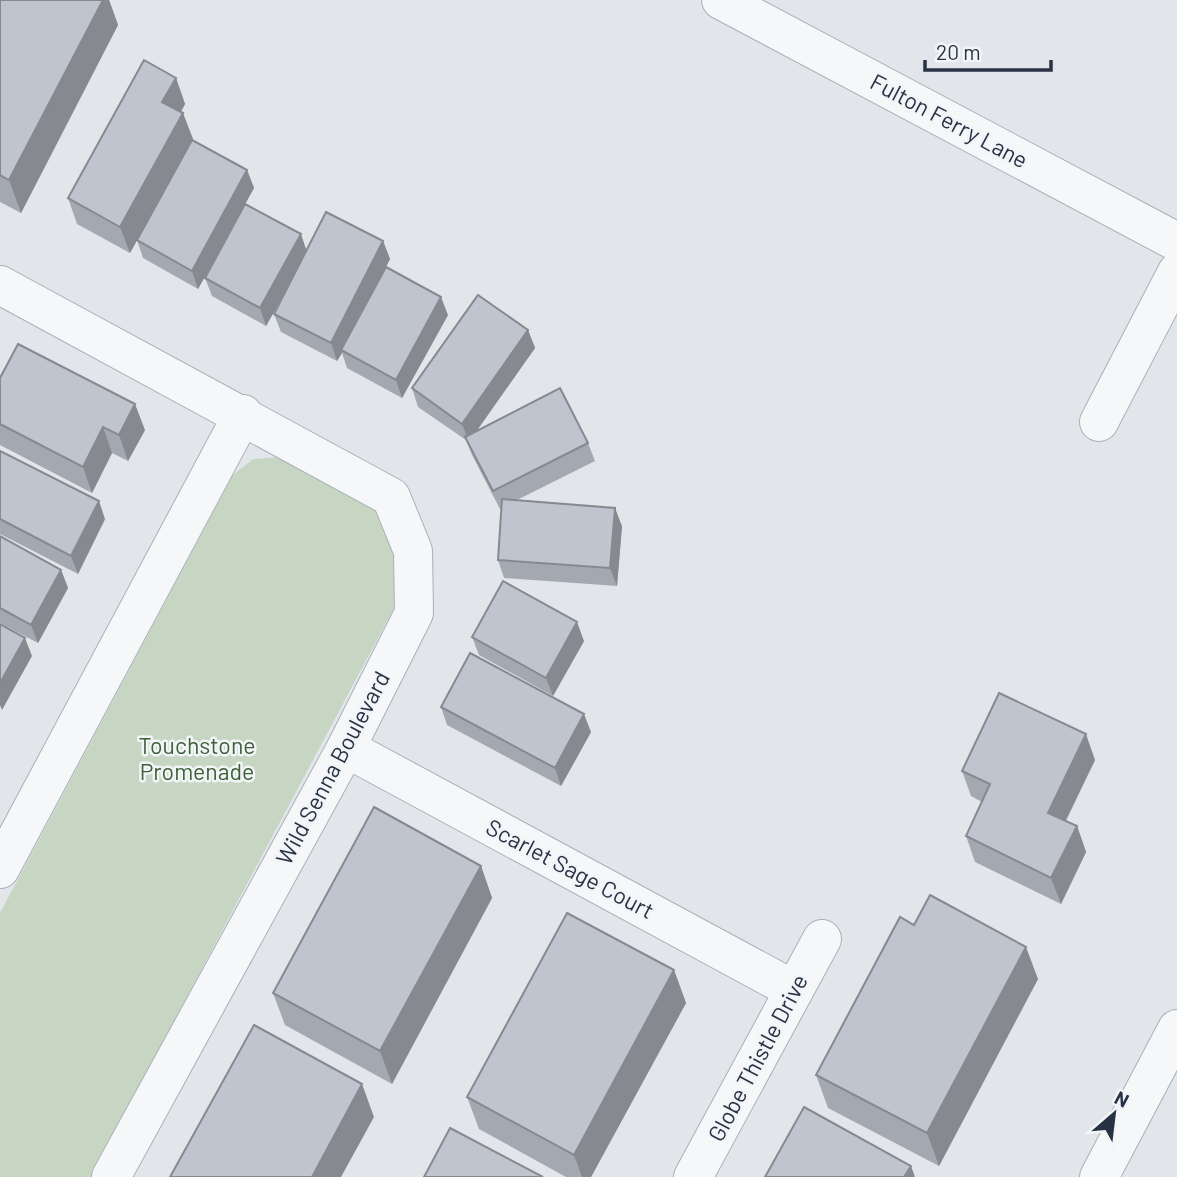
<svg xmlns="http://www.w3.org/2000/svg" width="1177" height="1177" font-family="Barlow,sans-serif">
  <rect width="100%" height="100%" fill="#e2e6eb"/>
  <polygon fill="#c7d5c3" points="279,457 378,509 397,553 395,606 91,1177 0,1177 0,913 233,475 253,459"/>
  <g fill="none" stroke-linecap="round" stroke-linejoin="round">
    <defs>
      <g id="minor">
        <polyline points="721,0 1177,242"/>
        <polyline points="0,285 391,497 413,551 414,613 346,748 111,1177"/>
        <polyline points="1099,422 1177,272"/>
        <polyline points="346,748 794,990"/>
        <polyline points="0,869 243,414"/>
        <polyline points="693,1177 822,939"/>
      </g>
      <polyline id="tertiary" points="1099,1177 1177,1029"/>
    </defs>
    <use href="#minor" stroke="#aab0b9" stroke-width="40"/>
    <use href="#tertiary" stroke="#aab0b9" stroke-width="40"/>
    <use href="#minor" stroke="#f5f7f9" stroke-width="38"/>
    <use href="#tertiary" stroke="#f5f7f9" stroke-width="38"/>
  </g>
  <g fill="#a4a9b1">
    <polygon points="0,0 109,0 118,25 21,213 0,202"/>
    <polygon points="176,78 185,104 181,112 193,139 192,140 247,170 254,188 198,289 143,258 137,240 130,253 77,224 68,198"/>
    <polygon points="383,241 390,259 378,282 448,315 402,398 347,368 342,353 337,361 281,332 274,314 290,284 266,326 212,296 205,278 307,251"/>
    <polygon points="528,330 535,348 476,431 588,443 595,461 517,500 622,526 617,586 504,578 498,560 502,508 500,509 472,455 466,440 418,407 412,388"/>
    <polygon points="0,378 145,430 128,461 112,453 92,493 0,445"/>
    <polygon points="0,451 105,519 78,574 0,534"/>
    <polygon points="0,536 61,570 68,588 38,643 0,623"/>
    <polygon points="472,637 584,641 553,696 479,655"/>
    <polygon points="441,707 591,732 561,786 447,725"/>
    <polygon points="1095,760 1066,821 1077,826 1086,852 1061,904 975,862 966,836 982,802 971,796 962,771"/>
    <polygon points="481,866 492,898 392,1084 285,1025 273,993"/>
    <polygon points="674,970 686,1003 591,1177 566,1177 479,1129 467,1097"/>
    <polygon points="1038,979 939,1166 828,1108 816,1075"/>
  </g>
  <g fill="#868990">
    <polygon points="103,0 109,0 118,25 21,213 9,180"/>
    <polygon points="176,78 185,104 172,128 162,102"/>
    <polygon points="183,113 193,139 130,253 120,227"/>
    <polygon points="247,170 254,188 198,289 192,271"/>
    <polygon points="301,234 307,252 266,326 260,308"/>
    <polygon points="383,241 390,259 343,351 341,350 342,353 337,361 331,343"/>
    <polygon points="441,297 448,315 402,398 396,380"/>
    <polygon points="528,330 535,348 469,442 462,424"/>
    <polygon points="135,404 145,430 128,461 119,435"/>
    <polygon points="103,427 112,453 92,493 83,467"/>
    <polygon points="99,501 105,519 78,574 71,556"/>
    <polygon points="615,508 622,526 617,586 610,568"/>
    <polygon points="61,570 68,588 38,643 31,625"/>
    <polygon points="577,622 584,641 553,696 546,678"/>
    <polygon points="25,638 32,656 2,710 0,705 0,683"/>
    <polygon points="584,714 591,732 561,786 555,768"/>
    <polygon points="1086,734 1095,760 1057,838 1048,813"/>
    <polygon points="1077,826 1086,852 1061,904 1051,878"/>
    <polygon points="481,866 492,898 392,1084 380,1051"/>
    <polygon points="1026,947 1038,979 939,1166 927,1133"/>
    <polygon points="674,970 686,1003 591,1177 582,1177 574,1155"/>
    <polygon points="362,1084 374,1117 341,1177 312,1177"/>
    <polygon points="911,1166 915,1177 904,1177"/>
  </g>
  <g fill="#bfc4ce" stroke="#868990" stroke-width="2">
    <polygon points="0,0 103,0 9,180 0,175"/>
    <polygon points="144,60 176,78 162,102 183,113 120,227 68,198"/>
    <polygon points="192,140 247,170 192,271 137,240"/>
    <polygon points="245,204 301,234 260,308 205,278"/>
    <polygon points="326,212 383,241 331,343 274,314"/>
    <polygon points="386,267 441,297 396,380 341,350"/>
    <polygon points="478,295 528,330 462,424 412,388"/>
    <polygon points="18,344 135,404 119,435 103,427 83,467 0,424 0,378"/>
    <polygon points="560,388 588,443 493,491 465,437"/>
    <polygon points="0,451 99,501 71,556 0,519"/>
    <polygon points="502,499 615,508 610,568 498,560"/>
    <polygon points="0,536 61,570 31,625 0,608"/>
    <polygon points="503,581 577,622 546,678 472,637"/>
    <polygon points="0,624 25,638 0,683"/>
    <polygon points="470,653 584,714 555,768 441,707"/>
    <polygon points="999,693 1086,734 1048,813 1077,826 1051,878 966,836 990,784 962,771"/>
    <polygon points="374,807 481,866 380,1051 273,993"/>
    <polygon points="930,895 1026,947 927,1133 816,1075 900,917 914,925"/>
    <polygon points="567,913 674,970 574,1155 467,1097"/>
    <polygon points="254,1025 362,1084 312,1177 170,1177"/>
    <polygon points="804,1107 911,1166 904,1177 765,1177"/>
    <polygon points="450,1128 543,1177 424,1177"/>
  </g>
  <g text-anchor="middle" stroke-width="5" stroke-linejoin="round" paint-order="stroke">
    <g font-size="23" fill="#293244" stroke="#f2f5f8">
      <text transform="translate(949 121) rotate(28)" y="8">Fulton Ferry Lane</text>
      <text transform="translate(333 768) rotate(-62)" y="8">Wild Senna Boulevard</text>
      <text transform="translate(570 869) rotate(28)" y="8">Scarlet Sage Court</text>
      <text transform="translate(758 1058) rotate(-62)" y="8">Globe Thistle Drive</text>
    </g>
    <g font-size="23" fill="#3d6036" stroke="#f2f5f8">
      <text x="197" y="754">Touchstone<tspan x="197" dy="26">Promenade</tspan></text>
    </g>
  </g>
  <g transform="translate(1114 1114) rotate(28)" stroke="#f2f5f8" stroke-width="5" paint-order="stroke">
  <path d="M0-5L12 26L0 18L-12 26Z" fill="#293244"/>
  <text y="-10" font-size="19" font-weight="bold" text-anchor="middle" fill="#293244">N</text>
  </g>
  <path d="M925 60v10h126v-10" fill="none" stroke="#293244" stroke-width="3.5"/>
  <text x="936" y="60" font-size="21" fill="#293244" stroke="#f2f5f8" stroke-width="5" paint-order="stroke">20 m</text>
</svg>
